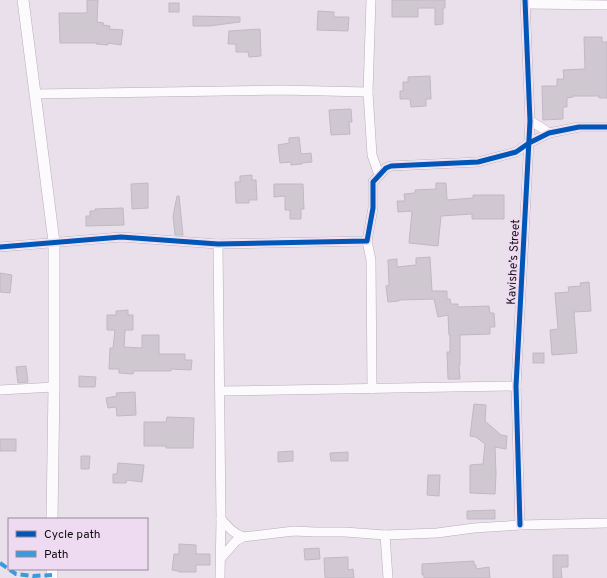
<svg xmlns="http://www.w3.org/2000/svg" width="607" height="578" font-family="Overpass,sans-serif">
  <rect width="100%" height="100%" fill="#eae0ec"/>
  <g fill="#d0c8d1" stroke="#c0b8c2">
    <polygon points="87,0 98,0 97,22 104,23 103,25 110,26 109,29 123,30 121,45 108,43 108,45 96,44 97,43 60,43 59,13 87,13"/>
    <polygon points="392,0 445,0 445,8 443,8 443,24 435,25 435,8 418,8 418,17 392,17"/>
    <rect x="169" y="3" width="10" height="9"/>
    <polygon points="318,11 334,12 334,17 349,17 348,31 317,30"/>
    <polygon points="193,16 240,17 240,22 209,26 193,26"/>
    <polygon points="260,29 261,56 249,57 248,52 236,52 236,44 228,44 229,31"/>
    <polygon points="584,37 602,37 602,42 607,42 607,98 599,98 599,96 573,96 573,97 567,98 567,107 563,107 563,119 543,120 542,86 557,86 557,79 564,79 563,70 585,69"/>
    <polygon points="430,76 431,99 426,99 426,106 411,107 410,99 400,99 400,91 403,91 403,82 408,82 408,77"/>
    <polygon points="351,109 352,122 349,122 350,134 331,135 329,110"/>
    <polygon points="299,137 301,154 311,153 312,162 302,163 302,164 291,165 291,162 280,163 278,145 289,143 289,138"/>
    <polygon points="252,175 252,180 256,180 257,200 249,200 249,203 236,203 235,182 240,182 240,176"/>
    <polygon points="148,183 148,208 132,209 131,184"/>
    <polygon points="436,183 446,183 447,200 473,198 473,195 504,195 504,219 472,219 472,214 441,216 438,246 409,243 412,211 398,212 397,201 405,201 404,194 415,193 415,190 436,189"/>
    <polygon points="274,184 303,184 304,209 301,209 301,219 290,219 290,210 285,210 285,196 274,197"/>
    <polygon points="177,196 179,196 183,235 175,235 173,216"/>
    <polygon points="123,208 124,225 86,226 86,216 90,216 90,211 95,211 95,209"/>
    <polygon points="430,257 432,291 447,291 447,299 450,299 451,304 458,304 458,307 489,306 490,313 494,313 495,327 490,327 490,334 460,335 460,365 459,365 460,379 448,379 447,352 450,352 450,335 449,335 448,315 438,317 434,299 399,300 399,301 388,302 386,286 389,285 388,260 397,259 397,267 416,265 416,258"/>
    <polygon points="0,273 12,275 10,293 0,292"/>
    <polygon points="589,282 591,311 574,312 577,353 552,355 550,330 558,329 555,293 569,292 568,287 581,286 580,283"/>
    <polygon points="128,310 128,315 133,315 133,330 125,330 124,347 142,348 142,335 159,335 159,354 185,354 185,360 192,360 191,370 171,369 171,371 134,371 133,374 119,373 119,369 109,369 110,348 113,348 115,330 107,330 107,315 116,315 116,311"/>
    <rect x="533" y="353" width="11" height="10"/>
    <polygon points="26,366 28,382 18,383 16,367"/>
    <polygon points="79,376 96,377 95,387 79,387"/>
    <polygon points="135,392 136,415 117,416 116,407 108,408 106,398 117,396 116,393"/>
    <polygon points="474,404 486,405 485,421 501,435 507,436 506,449 495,447 496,474 495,494 470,493 470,465 483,464 485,444 476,437 470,436"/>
    <polygon points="167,417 194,418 193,448 166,448 166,446 144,446 144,422 166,422"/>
    <rect x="0" y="439" width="16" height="12"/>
    <polygon points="293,451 293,461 278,462 278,452"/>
    <polygon points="348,452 348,461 331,461 330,453"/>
    <polygon points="81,456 90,456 89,469 81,469"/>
    <polygon points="118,463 144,465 142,482 127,480 126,483 113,483 113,474 117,474"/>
    <polygon points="428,475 440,475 439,496 427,495"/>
    <polygon points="495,510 495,519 467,519 467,511"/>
    <polygon points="179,544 196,545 196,554 210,554 210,565 196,565 196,572 179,572 178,571 172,570 174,554 179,554"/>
    <polygon points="319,548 320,559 305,560 304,549"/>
    <polygon points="553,555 568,555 568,567 561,567 562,578 553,578"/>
    <polygon points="348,557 348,570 353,569 354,578 325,578 324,558"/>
    <polygon points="474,561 474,565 476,565 476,569 489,567 490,578 424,578 424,575 422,575 422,564"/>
  </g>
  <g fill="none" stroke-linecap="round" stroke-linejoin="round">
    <defs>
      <g id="minor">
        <polyline points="371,0 368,92 372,155 379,175"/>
        <polyline points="526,4 607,5"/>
        <polyline points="35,94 281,90 368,92"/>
        <polyline points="530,121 542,128 549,133"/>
        <polyline points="367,241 371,260 372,389"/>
        <polyline points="218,244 221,519 220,578"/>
        <polyline points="0,247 121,237 218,244 367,241 373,208 373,182 386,168 391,166 478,162 516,152 529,143 549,133 579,127 607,127"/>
        <polyline points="0,390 54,387"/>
        <polyline points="220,391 516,386"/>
        <path d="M221 519C228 527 233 533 243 537L294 531 315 532H345L385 535 437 533 474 528 520 525 607 523"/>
        <polyline points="520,525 516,386 530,121 525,0"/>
        <polyline points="385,535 388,578"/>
        <polyline points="221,558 236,541 243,537"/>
      </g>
      <g id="tertiary">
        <polyline points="23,0 54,242 54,387 52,519"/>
        <polyline points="52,578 52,569"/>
      </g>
    </defs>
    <use href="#minor" stroke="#b6aeb7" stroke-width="10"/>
    <use href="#tertiary" stroke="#b6aeb7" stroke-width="12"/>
    <use href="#minor" stroke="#fcfafc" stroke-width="9"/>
    <use href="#tertiary" stroke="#fcfafc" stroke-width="11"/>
    <polyline stroke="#3b99de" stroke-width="4" stroke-dasharray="8 4" stroke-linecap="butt" points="0,563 16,574 33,576 52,575"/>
    <defs>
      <g id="cycleway">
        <polyline points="0,247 121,237 218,244 367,241 373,208 373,182 386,168 391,166 478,162 516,152 529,143 549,133 579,127 607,127"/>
        <polyline points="520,525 516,386 530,121 525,0"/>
      </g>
    </defs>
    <use href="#cycleway" stroke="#eedbf1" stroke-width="8"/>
    <use href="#cycleway" stroke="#0057b8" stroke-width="5"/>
  </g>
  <g text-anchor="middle" stroke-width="3.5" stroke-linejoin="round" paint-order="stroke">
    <g font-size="12" fill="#130d14" stroke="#eedbf1">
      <text transform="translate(513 262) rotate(-87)" y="4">Kavishe’s Street</text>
    </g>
  </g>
  <rect x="8" y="518" width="140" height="52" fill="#eedbf1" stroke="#968999"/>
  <rect x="16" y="531" width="20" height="6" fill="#0057b8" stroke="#968999"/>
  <text x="44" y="538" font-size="12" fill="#130d14">Cycle path</text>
  <rect x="16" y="551" width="20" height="6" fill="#3b99de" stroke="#968999"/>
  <text x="44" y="558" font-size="12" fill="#130d14">Path</text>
</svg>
